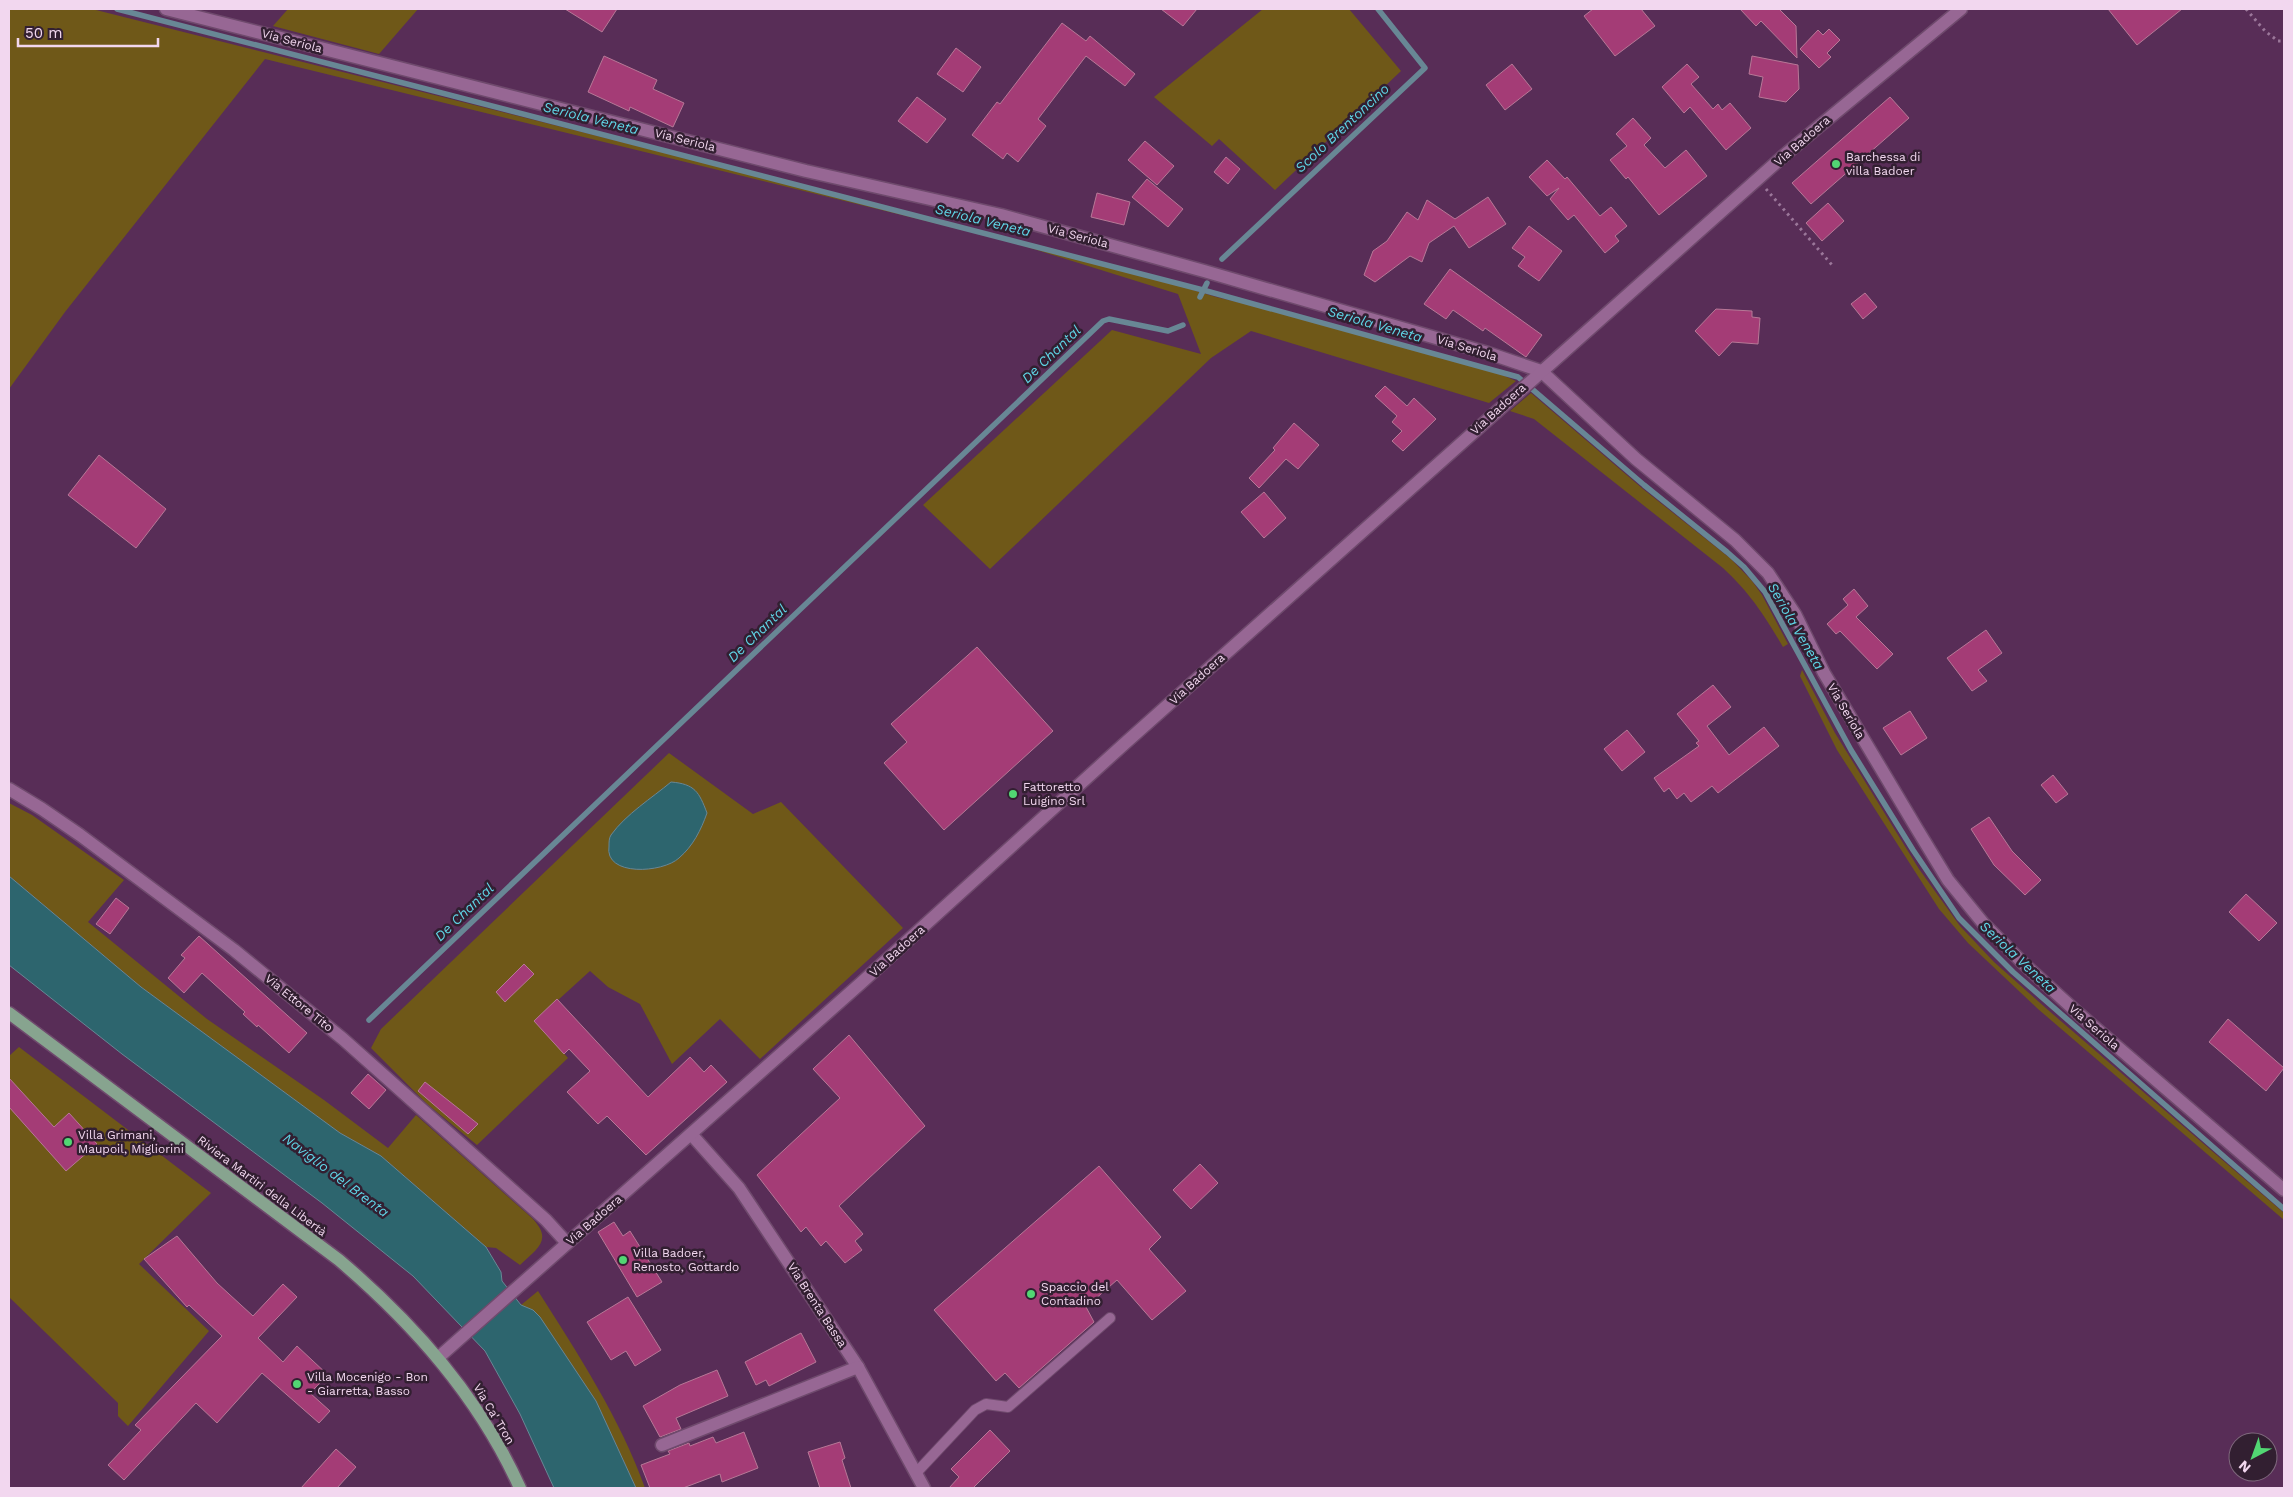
<svg xmlns="http://www.w3.org/2000/svg" width="2293" height="1497" font-family="'Work Sans',sans-serif">
  <rect width="100%" height="100%" fill="#582d57"/>
  <g fill="#6f5818">
    <polygon points="9,9 92,9 1111,265 1216,297 1330,324 1500,374 1516,381 1489,403 1251,331 1211,358 990,569 923,505 1112,330 1201,354 1178,294 1008,241 265,59 65,312 9,389"/>
    <polygon points="288,9 418,9 379,54 273,26"/>
    <polygon points="1263,9 1349,9 1401,71 1275,190 1219,139 1212,146 1154,97"/>
    <path d="M1531 393 1643 489 1731 559 1752 581 1762 595 1788 644 1783 647C1765 616 1750 593 1723 568L1534 419 1510 411Z"/>
    <polygon points="1802,670 1835,733 1919,869 1960,926 1994,962 2048,1010 2284,1213 2284,1220 2038,1009 1968,943 1939,909 1837,750 1800,676"/>
    <polygon points="669,753 753,814 781,802 903,928 760,1059 720,1019 672,1064 640,1004 608,987 590,971 535,1021 568,1058 477,1145 427,1104 371,1048 381,1029"/>
    <path d="M9 803 32 815 124 880 88 922 207 1019 324 1100 388 1148 416 1115 532 1218C553 1240 538 1248 520 1265L496 1248 486 1247 381 1156 340 1133 141 987 9 876Z"/>
    <polygon points="19,1047 211,1193 139,1264 209,1331 128,1426 118,1416 118,1403 9,1297 9,1056"/>
    <path d="M538 1291C577 1352 621 1420 645 1488H636L596 1401 540 1318 521 1305Z"/>
  </g>
  <g fill="#2d656e" stroke="#688795">
    <path d="M671 782C695 784 699 792 707 813 701 830 693 846 679 858 663 873 604 877 609 846 609 842 609 838 611 835 626 814 652 798 671 782Z"/>
    <polygon points="9,876 141,987 340,1133 381,1156 486,1247 501,1272 502,1281 521,1305 533,1310 540,1317 596,1401 636,1488 554,1488 520,1414 485,1351 413,1276 322,1203 122,1054 9,965"/>
  </g>
  <g fill="none" stroke-linecap="round" stroke-linejoin="round">
    <g stroke="#688795" stroke-width="5.5">
      <polyline points="117,9 1203,290 1518,377 1644,485 1727,552 1744,567 1765,592 1851,750 1913,850 1959,918 2013,972 2284,1209"/>
      <polyline points="1222,259 1425,68 1378,9"/>
      <polyline points="1200,297 1207,283"/>
      <polyline points="369,1020 1103,321 1109,319 1168,331 1183,325"/>
    </g>
  </g>
  <g fill="#a43c76" stroke="#b77897">
    <polygon points="565,9 617,9 602,32"/>
    <polygon points="1161,9 1197,9 1183,26"/>
    <polygon points="1593,9 1641,9 1655,26 1615,56 1584,16"/>
    <polygon points="1740,9 1779,9 1796,26 1797,58 1761,21 1756,26"/>
    <polygon points="2108,9 2182,9 2137,45"/>
    <polygon points="1062,23 1086,41 1090,36 1135,74 1125,86 1086,56 1038,119 1046,126 1018,162 1007,153 1003,159 972,135 997,102 1000,104"/>
    <polygon points="1829,29 1840,40 1827,53 1831,57 1819,68 1800,49 1818,30 1823,35"/>
    <polygon points="956,48 981,67 963,92 937,74"/>
    <polygon points="604,56 657,80 653,89 684,103 673,127 630,107 629,111 588,92"/>
    <polygon points="1752,56 1798,65 1799,89 1786,102 1759,97 1763,77 1749,74"/>
    <polygon points="1512,64 1532,89 1505,110 1486,85"/>
    <polygon points="1687,64 1699,77 1691,84 1713,109 1718,104 1722,110 1730,103 1751,128 1726,150 1690,107 1684,113 1662,87"/>
    <polygon points="917,97 946,119 927,143 898,121"/>
    <polygon points="1890,97 1909,118 1811,204 1792,183"/>
    <polygon points="1633,118 1651,138 1644,145 1665,168 1686,150 1707,176 1659,215 1628,177 1626,179 1610,160 1627,146 1616,134"/>
    <polygon points="1145,141 1174,166 1157,185 1128,160"/>
    <polygon points="1226,157 1240,169 1228,184 1214,172"/>
    <polygon points="1547,160 1565,179 1567,177 1600,216 1611,207 1627,226 1615,236 1619,241 1605,253 1574,215 1568,220 1550,199 1559,188 1547,196 1529,177"/>
    <polygon points="1147,179 1183,209 1168,227 1132,197"/>
    <polygon points="1097,193 1130,202 1124,225 1091,217"/>
    <polygon points="1488,197 1506,224 1469,248 1454,226 1429,243 1422,262 1410,256 1375,282 1364,275 1373,251 1387,241 1407,212 1418,220 1427,200 1455,219"/>
    <polygon points="1828,203 1844,221 1822,241 1806,223"/>
    <polygon points="1529,226 1562,251 1539,281 1518,266 1525,257 1512,248"/>
    <polygon points="1450,269 1542,335 1526,357 1485,328 1483,331 1453,310 1446,319 1424,304"/>
    <polygon points="1865,293 1877,307 1863,319 1851,304"/>
    <polygon points="1716,309 1752,311 1752,317 1760,318 1758,344 1732,342 1719,356 1695,331"/>
    <polygon points="1385,386 1407,406 1414,398 1436,419 1403,451 1392,441 1402,431 1392,422 1397,416 1375,396"/>
    <polygon points="1294,423 1319,445 1298,469 1286,459 1259,488 1249,478 1275,450 1273,448"/>
    <polygon points="99,455 166,509 136,548 68,495"/>
    <polygon points="1264,492 1286,518 1264,538 1241,512"/>
    <polygon points="1854,589 1868,606 1856,617 1893,654 1877,669 1840,631 1836,634 1827,624 1848,605 1843,599"/>
    <polygon points="1986,630 2002,653 1978,670 1987,681 1972,691 1947,658"/>
    <polygon points="977,647 1053,731 944,830 884,763 907,742 891,724"/>
    <polygon points="1713,685 1731,707 1707,726 1729,755 1764,727 1779,746 1718,793 1712,786 1691,802 1684,793 1677,799 1669,788 1664,792 1654,778 1699,746 1696,743 1699,741 1677,714"/>
    <polygon points="1910,711 1927,738 1901,755 1883,728"/>
    <polygon points="1627,730 1645,752 1622,771 1604,749"/>
    <polygon points="2053,775 2068,794 2056,803 2041,785"/>
    <polygon points="1989,817 2012,851 2041,880 2025,895 1994,865 1971,829"/>
    <polygon points="2246,894 2277,923 2259,941 2229,912"/>
    <polygon points="116,898 129,908 110,934 96,924"/>
    <polygon points="199,936 307,1033 289,1053 258,1025 257,1027 243,1014 245,1012 202,973 184,993 168,978 185,958 181,955"/>
    <polygon points="524,964 534,974 505,1002 496,992"/>
    <polygon points="557,999 648,1097 690,1057 704,1072 711,1065 727,1082 646,1155 607,1116 598,1124 567,1092 590,1071 569,1049 564,1054 534,1021"/>
    <polygon points="2228,1019 2284,1068 2266,1091 2209,1042"/>
    <polygon points="849,1035 925,1126 839,1206 863,1234 855,1241 862,1250 845,1263 826,1241 821,1246 806,1227 801,1232 757,1175 840,1098 813,1069"/>
    <polygon points="368,1074 386,1090 369,1109 351,1093"/>
    <polygon points="9,1078 54,1127 69,1113 97,1144 66,1171 9,1107"/>
    <polygon points="425,1082 478,1124 468,1134 418,1091"/>
    <polygon points="1200,1164 1218,1183 1191,1209 1173,1190"/>
    <polygon points="1099,1166 1161,1237 1149,1249 1186,1291 1152,1320 1117,1280 1086,1307 1094,1322 1019,1388 1005,1373 996,1381 934,1310"/>
    <polygon points="614,1222 623,1236 630,1231 662,1282 637,1297 598,1232"/>
    <polygon points="177,1236 217,1283 253,1316 283,1284 297,1297 258,1338 283,1362 297,1346 328,1375 310,1393 330,1411 319,1423 262,1373 217,1423 196,1403 124,1480 108,1465 141,1430 135,1425 222,1336 189,1305 187,1307 144,1259"/>
    <polygon points="628,1297 661,1350 635,1366 626,1351 611,1360 587,1322"/>
    <polygon points="801,1333 816,1362 769,1386 766,1380 756,1385 745,1362"/>
    <polygon points="717,1370 728,1396 676,1418 681,1429 660,1437 643,1406 680,1385"/>
    <polygon points="990,1430 1010,1451 973,1488 949,1488 959,1477 951,1469"/>
    <polygon points="744,1432 758,1468 722,1482 720,1474 683,1488 650,1488 641,1465 670,1454 668,1451 689,1443 690,1446 713,1437 716,1443"/>
    <polygon points="840,1442 845,1458 842,1460 851,1488 820,1488 808,1452"/>
    <polygon points="336,1449 356,1467 337,1488 301,1488"/>
  </g>
  <g fill="none" stroke-linecap="round" stroke-linejoin="round">
    <defs>
      <polyline id="lane" points="917,1472 975,1410 986,1404 1008,1407 1110,1318"/>
      <g id="street">
        <polyline points="166,9 806,171 1001,215 1204,271 1488,353 1541,371 1636,459 1735,540 1768,573 1795,614 1824,673 1917,829 1948,880 1983,923 2024,964 2078,1013 2284,1190"/>
        <polyline points="9,789 42,809 80,835 234,950 343,1039 546,1220 567,1243"/>
        <polyline points="691,1134 739,1188 858,1367 924,1488"/>
        <polyline points="662,1445 858,1367"/>
      </g>
      <polyline id="secondary" points="439,1357 861,983 1123,745 1788,152 1961,9"/>
      <path id="primary" d="M9 1013 339 1260C414 1324 479 1397 520 1488"/>
    </defs>
    <use href="#lane" stroke="#6f4a6d" stroke-width="12"/>
    <use href="#street" stroke="#6f4a6d" stroke-width="15"/>
    <use href="#secondary" stroke="#6f4a6d" stroke-width="15"/>
    <use href="#primary" stroke="#6f4a6d" stroke-width="15"/>
    <g stroke="#9b779a" stroke-width="3" stroke-dasharray="2.5 4" stroke-linecap="butt">
      <polyline points="2246,9 2265,31 2278,41 2284,41"/>
      <polyline points="1766,189 1832,265"/>
    </g>
    <use href="#lane" stroke="#976794" stroke-width="10"/>
    <use href="#street" stroke="#976794" stroke-width="12"/>
    <use href="#secondary" stroke="#976794" stroke-width="12"/>
    <use href="#primary" stroke="#87a48f" stroke-width="12"/>
  </g>
  <g fill="#52d673" stroke="#321f31" stroke-width="2">
    <circle cx="1836" cy="164" r="5"/>
    <circle cx="1013" cy="794" r="5"/>
    <circle cx="68" cy="1142" r="5"/>
    <circle cx="623" cy="1260" r="5"/>
    <circle cx="1031" cy="1294" r="5"/>
    <circle cx="297" cy="1384" r="5"/>
  </g>
  <g text-anchor="middle" stroke-width="5" stroke-linejoin="round" paint-order="stroke">
    <g font-size="12" fill="#f2d7ef" stroke="#321f31">
      <text transform="translate(292 41) rotate(15)" y="4">Via Seriola</text>
      <text transform="translate(685 140) rotate(14)" y="4">Via Seriola</text>
      <text transform="translate(1802 141) rotate(-41)" y="4">Via Badoera</text>
      <text transform="translate(1078 236) rotate(15)" y="4">Via Seriola</text>
      <text transform="translate(1467 348) rotate(17)" y="4">Via Seriola</text>
      <text transform="translate(1498 409) rotate(-42)" y="4">Via Badoera</text>
      <text transform="translate(1197 679) rotate(-42)" y="4">Via Badoera</text>
      <text transform="translate(1846 711) rotate(60)" y="4">Via Seriola</text>
      <text transform="translate(897 951) rotate(-42)" y="4">Via Badoera</text>
      <text transform="translate(299 1003) rotate(39)" y="4">Via Ettore Tito</text>
      <text transform="translate(2094 1027) rotate(41)" y="4">Via Seriola</text>
      <text transform="translate(262 1186) rotate(37)" y="4">Riviera Martiri della Libertà</text>
      <text transform="translate(594 1220) rotate(-41)" y="4">Via Badoera</text>
      <text transform="translate(817 1305) rotate(57)" y="4">Via Brenta Bassa</text>
      <text transform="translate(494 1414) rotate(59)" y="4">Via Ca' Tron</text>
    </g>
    <g font-size="12" fill="#f2d7ef" stroke="#321f31" text-anchor="start">
      <text x="1846" y="161">Barchessa di<tspan x="1846" dy="14">villa Badoer</tspan></text>
      <text x="1023" y="791">Fattoretto<tspan x="1023" dy="14">Luigino Srl</tspan></text>
      <text x="78" y="1139">Villa Grimani,<tspan x="78" dy="14">Maupoil, Migliorini</tspan></text>
      <text x="633" y="1257">Villa Badoer,<tspan x="633" dy="14">Renosto, Gottardo</tspan></text>
      <text x="1041" y="1291">Spaccio del<tspan x="1041" dy="14">Contadino</tspan></text>
      <text x="307" y="1381">Villa Mocenigo - Bon<tspan x="307" dy="14">- Giarretta, Basso</tspan></text>
    </g>
    <g font-size="14" font-style="italic" fill="#5fd5e6" stroke="#321f31">
      <text transform="translate(591 118) rotate(14)" y="5">Seriola Veneta</text>
      <text transform="translate(1342 128) rotate(-43)" y="5">Scolo Brentoncino</text>
      <text transform="translate(983 220) rotate(14)" y="5">Seriola Veneta</text>
      <text transform="translate(1375 324) rotate(16)" y="5">Seriola Veneta</text>
      <text transform="translate(1051 354) rotate(-44)" y="5">De Chantal</text>
      <text transform="translate(1796 626) rotate(60)" y="5">Seriola Veneta</text>
      <text transform="translate(757 633) rotate(-44)" y="5">De Chantal</text>
      <text transform="translate(464 912) rotate(-44)" y="5">De Chantal</text>
      <text transform="translate(2018 957) rotate(43)" y="5">Seriola Veneta</text>
      <text transform="translate(336 1175) rotate(37)" y="5">Naviglio del Brenta</text>
    </g>
  </g>
  <rect width="2293" height="1497" fill="none" stroke="#f2d7ef" stroke-width="20"/>
  <g transform="translate(2253 1457) rotate(221)"><circle r="24" fill="#321f31" stroke="#7f697d"/>
  <path d="M0-4L9 19L0 12L-9 19Z" fill="#52d673"/>
  <text y="-8" font-size="14" font-weight="bold" text-anchor="middle" fill="#f2d7ef">N</text>
  </g>
  <path d="M18 38v8h140v-8" fill="none" stroke="#f2d7ef" stroke-width="2.5"/>
  <text x="25" y="38" font-size="15" fill="#f2d7ef" stroke="#321f31" stroke-width="4" paint-order="stroke">50 m</text>
</svg>
